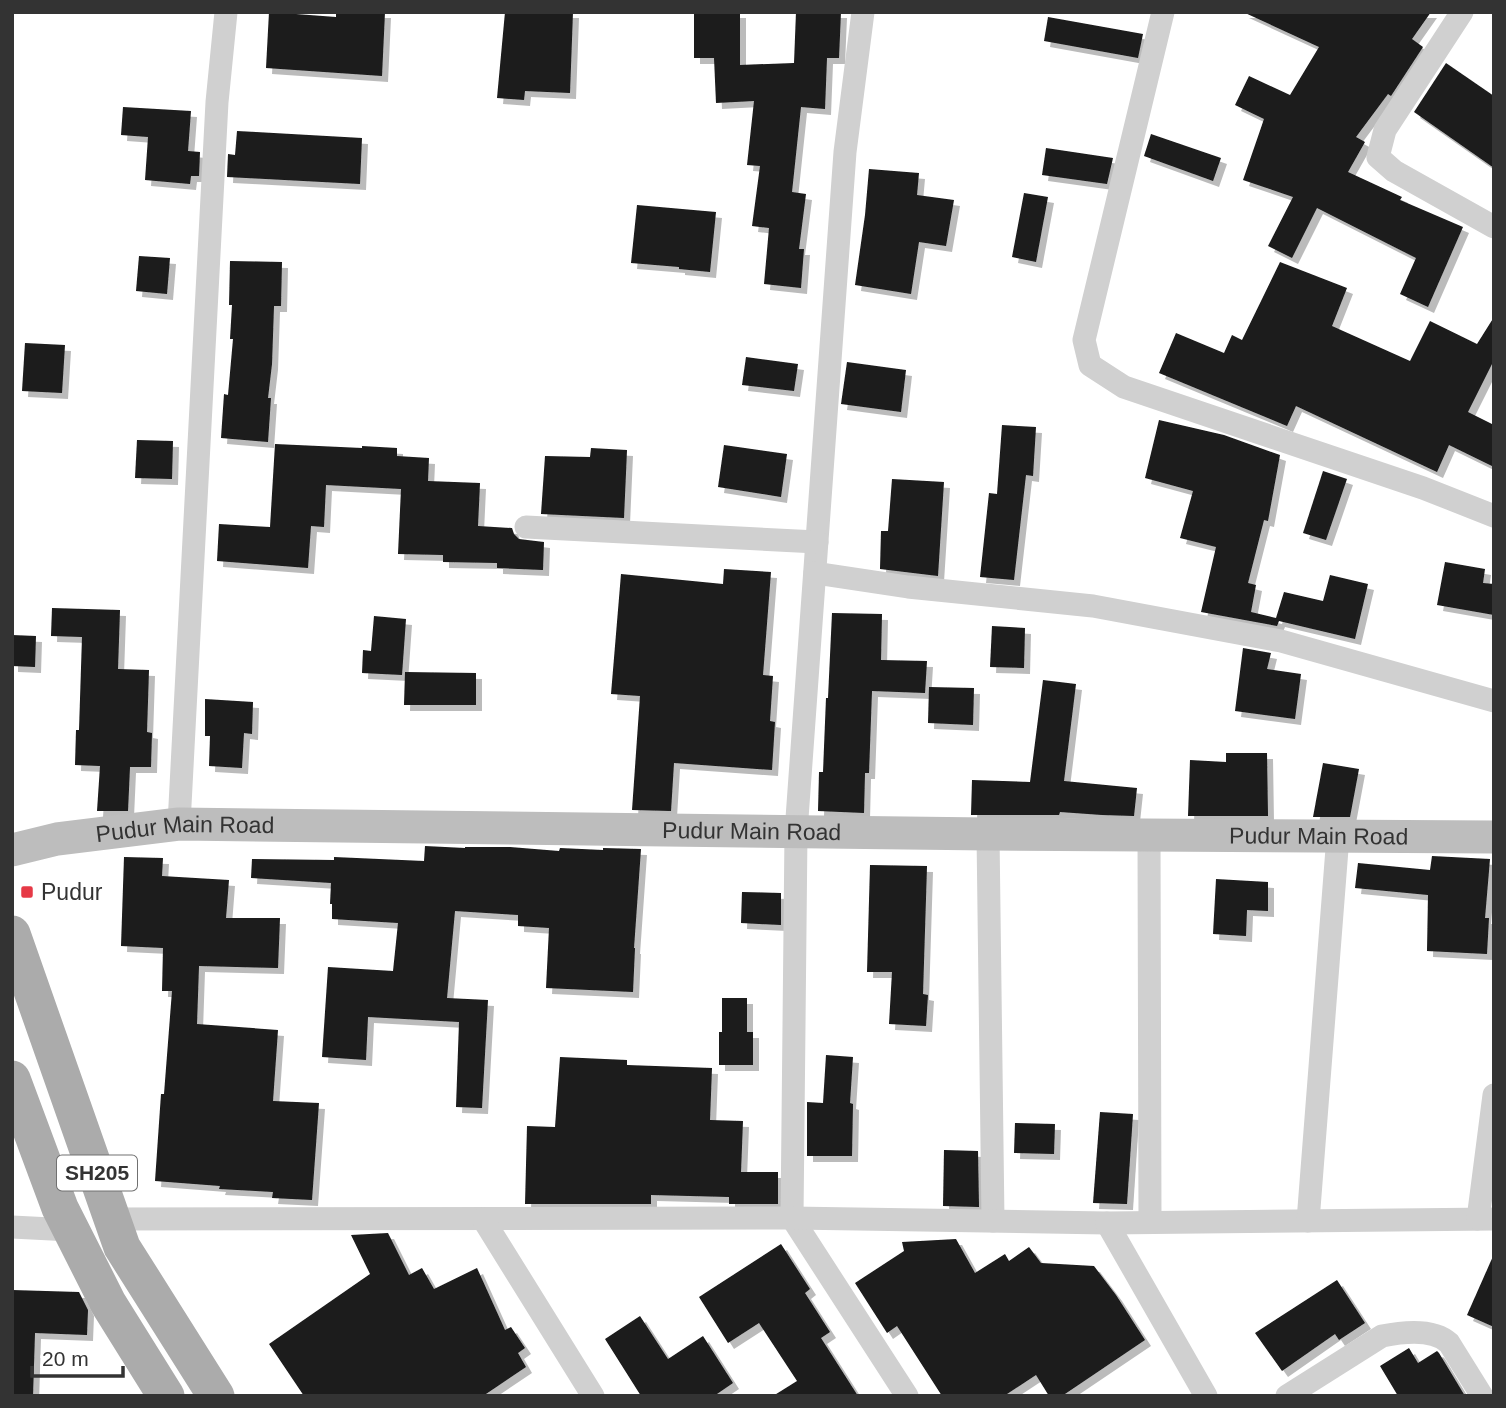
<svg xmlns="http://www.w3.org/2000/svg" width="1506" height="1408" font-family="Arial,sans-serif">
  <defs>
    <filter id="shadow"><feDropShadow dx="6" dy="6" stdDeviation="0" flood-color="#0004"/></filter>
  </defs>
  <rect width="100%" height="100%" fill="#fff"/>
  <g fill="#1a1a1a" filter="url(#shadow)">
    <polygon points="269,12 336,17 336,12 385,12 382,76 266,68"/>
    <polygon points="505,12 573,12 570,93 525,91 524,100 497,98"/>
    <polygon points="694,12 740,12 740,65 794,63 796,12 841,12 839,58 827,58 825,109 801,107 792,192 806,194 799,249 804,249 801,288 764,284 769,228 752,226 760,166 747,165 754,101 716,103 714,58 694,58"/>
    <polygon points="1243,12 1431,12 1412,39 1423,47 1391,96 1388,94 1356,137 1365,142 1348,172 1402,197 1400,200 1463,227 1428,307 1400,294 1416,258 1317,208 1292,258 1268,246 1293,197 1243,180 1264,119 1235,105 1249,76 1290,95 1319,47"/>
    <polygon points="1048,17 1143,34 1138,58 1044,41"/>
    <polygon points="1446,63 1494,96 1494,168 1414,112"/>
    <polygon points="123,107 191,111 188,151 200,152 199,176 191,176 190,184 145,180 148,137 121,135"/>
    <polygon points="237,131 362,138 360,184 227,177 228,154 235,155"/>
    <polygon points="1151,134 1221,158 1213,181 1144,156"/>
    <polygon points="1046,148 1113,158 1107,184 1042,175"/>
    <polygon points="869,169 919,173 917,195 954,200 946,246 919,242 911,294 855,285 865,215"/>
    <polygon points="1024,193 1048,197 1036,262 1012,257"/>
    <polygon points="637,205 716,212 710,272 679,269 679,267 631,263"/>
    <polygon points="139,256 170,258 167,294 136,291"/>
    <polygon points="230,261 282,262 281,306 274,306 272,364 268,398 271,398 268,442 221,438 224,394 228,395 233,339 230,339 232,305 229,305"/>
    <polygon points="1280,262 1347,288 1332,326 1410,361 1430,321 1477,344 1494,317 1494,360 1468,412 1494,425 1494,467 1449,445 1437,472 1296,406 1287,426 1159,373 1176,333 1224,353 1232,335 1242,340"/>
    <polygon points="25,343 65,345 62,393 22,391"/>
    <polygon points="746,357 798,364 794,391 742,385"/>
    <polygon points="847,362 906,370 901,412 841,404"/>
    <polygon points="1159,420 1224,435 1280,455 1268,521 1264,520 1248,583 1256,585 1251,612 1276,618 1284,592 1323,601 1330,575 1368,584 1355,639 1279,621 1277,626 1201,612 1216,547 1180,538 1193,491 1145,478"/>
    <polygon points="1002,425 1036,427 1033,476 1026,475 1014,580 980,577 989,493 997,494"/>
    <polygon points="137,440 173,441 172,479 135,478"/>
    <polygon points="275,444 362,448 362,446 397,448 397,456 429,458 428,481 480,483 478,526 512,528 514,534 519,539 544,542 543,570 497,568 497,563 443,562 443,555 398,554 401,489 326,485 324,527 311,526 308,568 217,561 219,524 270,527"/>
    <polygon points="724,445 787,454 781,497 718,487"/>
    <polygon points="591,448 627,450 624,518 541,514 545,456 590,457"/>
    <polygon points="1323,471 1347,479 1326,540 1303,533"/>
    <polygon points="892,479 944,482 938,576 880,569 881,531 888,531"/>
    <polygon points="1445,562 1485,569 1483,583 1494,584 1494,615 1437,605"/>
    <polygon points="724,569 771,572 763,675 773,676 770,721 775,722 772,770 674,763 671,811 632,810 640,696 611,694 621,574 723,584"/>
    <polygon points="52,608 120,610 118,669 149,670 147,732 152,733 151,767 130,767 128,811 97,811 100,766 75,765 76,730 79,730 82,637 51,636"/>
    <polygon points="832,613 882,614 881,660 927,661 925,693 872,691 869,773 865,773 864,813 818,811 819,772 823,772 826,698 828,698"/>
    <polygon points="374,616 406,619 402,675 362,673 363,650 371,651"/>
    <polygon points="992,626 1025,628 1024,668 990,667"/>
    <polygon points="12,635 36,636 35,667 12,666"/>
    <polygon points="1243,648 1271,653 1267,669 1301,674 1295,719 1235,711"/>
    <polygon points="405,672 476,673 476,705 404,705"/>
    <polygon points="1043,680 1076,684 1064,781 1137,788 1134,816 1102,815 1060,812 1059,815 971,815 972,780 1030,782"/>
    <polygon points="929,687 974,688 973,725 928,723"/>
    <polygon points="205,699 253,702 252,734 244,733 242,768 209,766 210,736 205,736"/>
    <polygon points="1226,753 1267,753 1268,816 1188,816 1190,760 1226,762"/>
    <polygon points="1323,763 1359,769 1350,817 1313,817"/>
    <polygon points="425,846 465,848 465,847 510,847 559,851 560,848 603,850 603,848 641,849 634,948 635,948 633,992 546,988 549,928 518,926 518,915 455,911 447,998 488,1000 482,1108 456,1107 459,1022 368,1017 366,1060 322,1057 328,967 393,971 398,923 332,919 332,904 330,904 331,883 251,878 252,859 334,860 334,857 424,861"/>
    <polygon points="1432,856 1490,859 1485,918 1489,918 1487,954 1427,951 1428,895 1355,888 1358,863 1430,870"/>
    <polygon points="124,857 163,858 162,876 229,880 226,918 280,918 278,968 199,966 197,1024 278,1030 273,1101 319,1103 312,1200 272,1198 273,1192 219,1189 220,1186 155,1181 161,1094 164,1094 172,991 162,991 163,948 121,946"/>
    <polygon points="870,865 927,866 923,994 928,995 926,1026 889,1024 892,972 867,972"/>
    <polygon points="1216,879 1268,882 1268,911 1247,910 1246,936 1213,934"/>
    <polygon points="742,892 781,893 781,925 741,923"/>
    <polygon points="722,998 747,998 747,1032 753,1032 753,1065 719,1065 719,1032 722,1032"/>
    <polygon points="826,1055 853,1057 850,1103 853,1104 852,1156 807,1156 807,1102 823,1103"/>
    <polygon points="560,1057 627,1060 627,1065 712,1068 710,1120 743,1121 741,1172 778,1172 778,1204 729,1204 729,1197 651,1195 651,1204 525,1204 527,1126 555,1127"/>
    <polygon points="1100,1112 1133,1114 1127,1204 1093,1203"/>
    <polygon points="1015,1123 1055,1124 1054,1154 1014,1153"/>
    <polygon points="944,1150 978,1151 979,1207 943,1206"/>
    <polygon points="388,1233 409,1275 422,1268 434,1289 477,1268 505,1330 511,1327 525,1348 518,1353 526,1367 483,1396 304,1396 269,1344 370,1274 351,1235"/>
    <polygon points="956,1239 975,1273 1005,1254 1009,1261 1029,1247 1041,1263 1094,1266 1116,1295 1145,1340 1062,1396 1049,1396 1036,1375 1004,1396 942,1396 897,1326 887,1333 855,1283 904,1251 902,1242"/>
    <polygon points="781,1244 810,1289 805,1293 830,1332 821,1338 858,1396 773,1396 797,1381 759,1323 728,1343 699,1297"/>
    <polygon points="1494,1254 1494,1327 1467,1315"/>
    <polygon points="1337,1280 1365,1323 1339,1340 1335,1334 1282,1371 1255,1333"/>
    <polygon points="12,1290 79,1292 88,1310 87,1335 35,1333 33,1396 12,1396"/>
    <polygon points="640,1316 668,1359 703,1336 733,1383 714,1396 641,1396 605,1339"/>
    <polygon points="1409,1348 1418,1363 1437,1351 1439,1353 1465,1396 1398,1396 1380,1366"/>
  </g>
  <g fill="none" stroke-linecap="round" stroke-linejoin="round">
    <g stroke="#d0d0d0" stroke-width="23">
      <polyline points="863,12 845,152 796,832 792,1218 907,1396"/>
      <polyline points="1163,12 1084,340 1090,365 1124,387 1423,488 1494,516"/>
      <polyline points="1462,12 1385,130 1378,157 1394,171 1494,227"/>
      <polyline points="526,527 817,542"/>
      <polyline points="815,573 908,587 1093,606 1281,641 1494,701"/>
      <polyline points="179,824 217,102 226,12"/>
      <polyline points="988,834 993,1221"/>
      <polyline points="1149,835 1150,1222"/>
      <polyline points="113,1219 792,1218 1107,1223 1494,1219"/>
      <polyline points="483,1219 593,1396"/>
      <polyline points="1478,1219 1494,1095"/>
      <polyline points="1308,1221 1338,836"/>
      <polyline points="1107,1223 1206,1396"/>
      <polyline points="12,1227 71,1230"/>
      <path d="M1287 1396 1382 1336C1402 1332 1433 1328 1449 1343L1482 1396"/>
    </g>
    <path stroke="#bdbdbd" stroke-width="33" id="s1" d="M12 850 57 839 179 824 988 834 1494 837"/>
    <g stroke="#ababab" stroke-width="37">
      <polyline points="12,934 122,1247 216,1396"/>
      <polyline points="12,1079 60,1208 108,1303 166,1396"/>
    </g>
  </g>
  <rect fill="#e63946" stroke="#fff" stroke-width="2.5" x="20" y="885" width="14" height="14" rx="3.5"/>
  <g text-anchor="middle" stroke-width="7" stroke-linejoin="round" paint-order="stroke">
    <rect fill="#fff" stroke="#707070" stroke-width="2" x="57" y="1155.5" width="80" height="35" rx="5"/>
    <g font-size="21" font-weight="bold" fill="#333">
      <text x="97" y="1180">SH205</text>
    </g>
    <g font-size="23" fill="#333" stroke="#fff">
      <text dy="8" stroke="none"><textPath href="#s1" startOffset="175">Pudur Main Road</textPath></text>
      <text dy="8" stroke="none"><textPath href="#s1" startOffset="742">Pudur Main Road</textPath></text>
      <text dy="8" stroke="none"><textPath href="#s1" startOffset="1309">Pudur Main Road</textPath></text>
    </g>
    <g font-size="23" fill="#333" stroke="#fff" text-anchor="start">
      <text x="41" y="900">Pudur</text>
    </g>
  </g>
  <rect width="1506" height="1408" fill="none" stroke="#333333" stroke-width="28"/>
  <path d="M32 1366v10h91v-10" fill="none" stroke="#333333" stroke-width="3.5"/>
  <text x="42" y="1366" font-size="21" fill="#333333" stroke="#ffffff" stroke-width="5" paint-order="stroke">20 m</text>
</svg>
